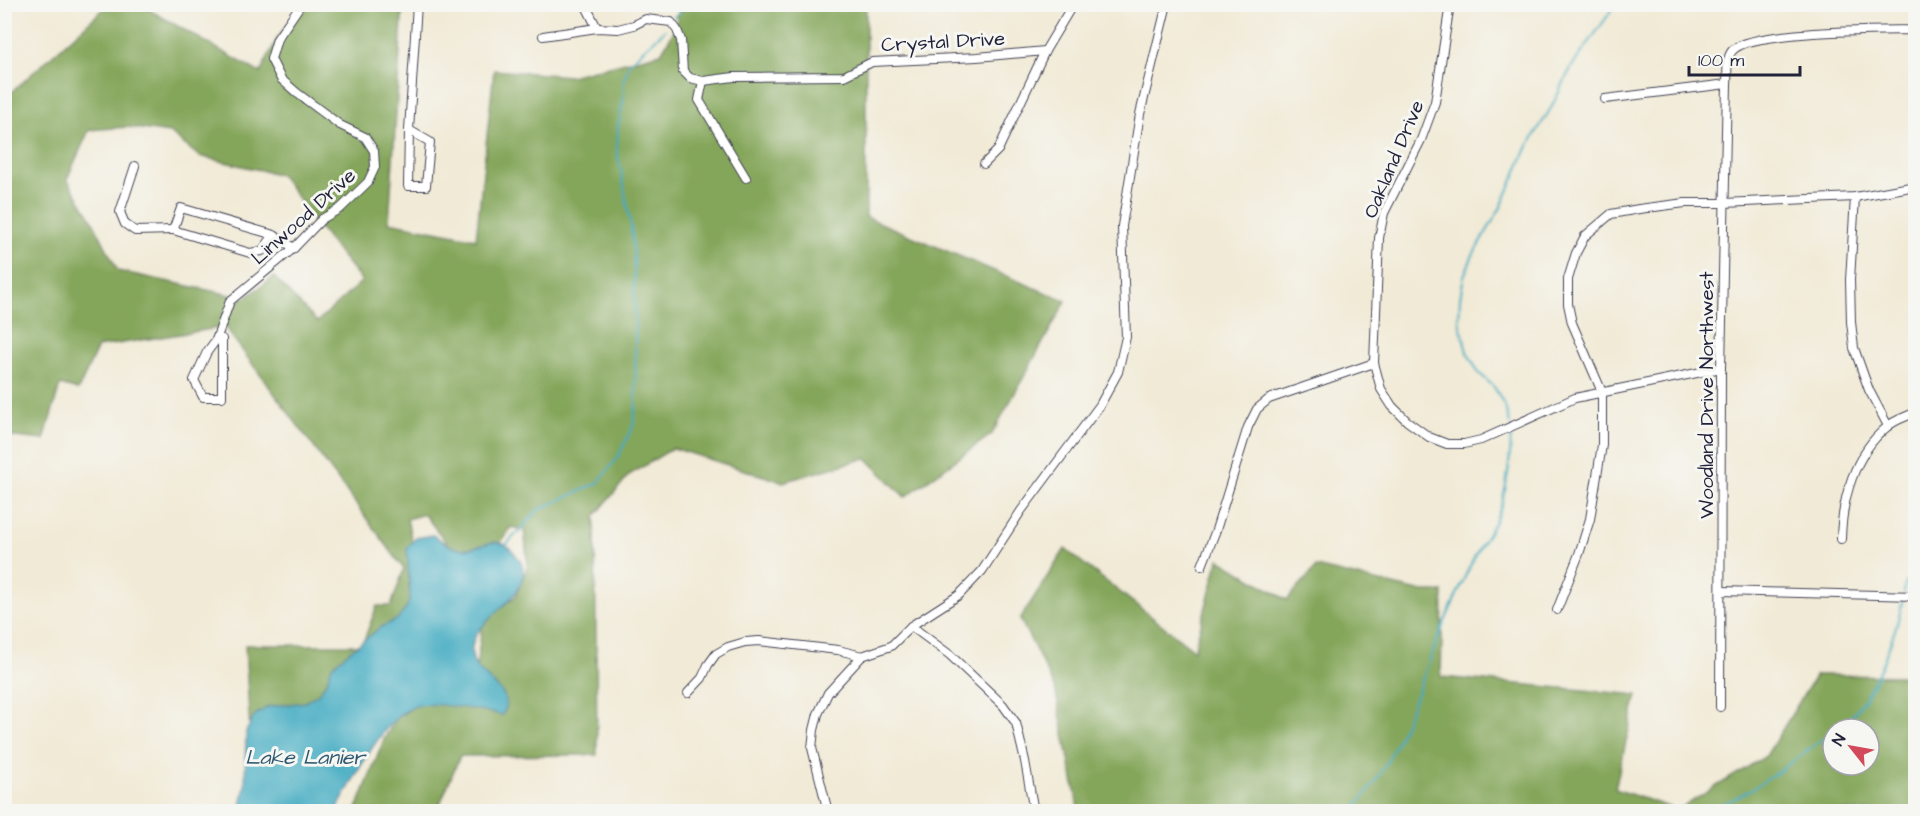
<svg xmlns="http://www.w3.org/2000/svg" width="1920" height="816" font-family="'Architects Daughter',sans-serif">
  <rect width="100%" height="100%" fill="#f6f6f2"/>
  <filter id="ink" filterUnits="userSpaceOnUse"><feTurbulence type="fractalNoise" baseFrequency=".0167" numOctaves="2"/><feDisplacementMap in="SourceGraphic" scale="12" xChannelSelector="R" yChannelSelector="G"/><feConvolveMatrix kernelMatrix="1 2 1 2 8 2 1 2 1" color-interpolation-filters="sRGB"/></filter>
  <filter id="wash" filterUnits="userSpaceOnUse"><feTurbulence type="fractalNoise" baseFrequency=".008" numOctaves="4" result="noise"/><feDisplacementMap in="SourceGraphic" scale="24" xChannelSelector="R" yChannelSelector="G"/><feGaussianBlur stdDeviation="1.35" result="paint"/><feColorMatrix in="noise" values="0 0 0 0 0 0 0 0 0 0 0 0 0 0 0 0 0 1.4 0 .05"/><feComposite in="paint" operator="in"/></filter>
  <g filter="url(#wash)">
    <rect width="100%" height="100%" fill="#f1ead6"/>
    <g fill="#84a65a" stroke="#53644a" stroke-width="1.5" fill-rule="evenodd">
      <path d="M108 5H141L260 73 277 39 302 5H403L389 222 476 239 494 70 570 76 661 53 674 31 680 5H866V217L1066 301 992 434 905 497 866 458 783 482 673 448 629 475 595 516 597 755 460 756 437 811H356L384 739 396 719 427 697 474 684 483 620 516 596 528 565 524 530 511 527 492 555 467 562 447 543 424 514 407 519 412 542 424 564 425 589 253 789 245 645H362L377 606H391L404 569 225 327 98 347 78 390 60 385 44 440 5 436 4 99ZM128 127 170 133 199 156 281 175 327 238 362 281 317 322 274 277 245 298 118 271 92 219 67 179 89 130Z"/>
      <path d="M1065 549 1194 650 1219 559 1287 600 1316 567 1423 592H1443L1441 677 1637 695 1615 789 1678 810 1766 756 1816 675 1915 676V811H1079L1055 688 1020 619ZM1833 729H1869V765H1833Z"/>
    </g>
    <path fill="#41aac1" stroke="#32667e" stroke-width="1.5" d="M433 535C440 540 449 547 457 548 481 553 496 528 516 555 520 561 523 564 523 571 524 607 462 621 473 660 478 678 520 693 502 715 486 711 435 702 420 705 384 712 353 782 336 811H240L245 786 246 732 251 722 255 715 268 707 305 702 319 693 327 681 332 666 340 659 381 627 398 619 407 607 410 597 407 548 416 538Z"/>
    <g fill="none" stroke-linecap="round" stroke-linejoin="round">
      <g stroke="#41aac1" stroke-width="2">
        <polyline points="674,17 689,4"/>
        <polyline points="1510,424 1505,407 1500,397 1494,387 1478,372 1467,352 1459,320 1460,298 1464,276 1473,255 1501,207 1528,146 1551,108 1571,68 1616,4"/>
        <polyline points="506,545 538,510 598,483 618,457 633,426 636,405 634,260 631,226 617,150 618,127 624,95 623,83 626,73 630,62 665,30"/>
        <polyline points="1904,593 1905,584 1916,566"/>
        <path d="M1835 729C1841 724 1848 720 1853 714 1875 690 1897 631 1903 599"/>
        <path d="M1350 812C1401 762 1420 676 1449 612 1458 593 1466 573 1476 554 1485 538 1496 524 1501 506 1508 482 1511 454 1511 429"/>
        <path d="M1704 812C1751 795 1794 761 1833 731"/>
      </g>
    </g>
  </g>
  <g filter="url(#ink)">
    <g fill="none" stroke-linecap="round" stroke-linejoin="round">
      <defs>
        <g id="minor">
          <polyline points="585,4 597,28"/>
          <polyline points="1450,4 1435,102 1421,140 1384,213 1379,238 1374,363 1381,389 1392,406 1407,421 1429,437 1447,444 1464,444 1481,440 1575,398 1721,368"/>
          <polyline points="543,36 597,28 618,29 634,25 646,19 671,22 677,30 681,40 683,71 690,78 703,81 734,77 844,76 872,62 977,57 1045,51"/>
          <polyline points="703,81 699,100 746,178"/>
          <polyline points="1605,99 1727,84"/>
          <polyline points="409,130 430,142 426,186 408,186 409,130 417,4"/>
          <polyline points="984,164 998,150 1045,51 1073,4"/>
          <polyline points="135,166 120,212 125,224 135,231 173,230"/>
          <polyline points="1855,197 1850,280 1851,322 1854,348 1869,390 1888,426"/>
          <polyline points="274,235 262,251 250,253 173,230 181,208 274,235 294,248"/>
          <polyline points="216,340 222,339 222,397 203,397 194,380 207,352 216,340 230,301 294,248 322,219 341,208 368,182 375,167 374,151 365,137 340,125 297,93 281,79 271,59 277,39 301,4"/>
          <path d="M1841 539C1842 499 1854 454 1887 427 1894 420 1906 417 1916 412"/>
          <polyline points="1202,566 1216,530 1248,427 1257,409 1269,399 1374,363"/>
          <polyline points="1721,591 1916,596"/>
          <polyline points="1557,610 1579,554 1590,519 1602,445 1602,392 1572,323 1568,304 1568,279 1576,253 1585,236 1611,214 1639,209 1685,203 1724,203 1855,197 1916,186"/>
          <polyline points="911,626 950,655 1003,705 1016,723 1025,761 1034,812"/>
          <polyline points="688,693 702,678 708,665 716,654 728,647 745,642 759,641 838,650 862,656 891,646 911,626 959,595 982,571 1021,511 1100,405 1118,372 1126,337 1122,226 1140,114 1167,4"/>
          <path d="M1720 707 1721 368 1727 84C1728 73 1725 56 1734 49 1756 30 1882 31 1916 30"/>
          <polyline points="828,812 812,748 814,730 818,714 828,693 862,656"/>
        </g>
      </defs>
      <use href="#minor" stroke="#414052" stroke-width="10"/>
      <use href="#minor" stroke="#fff" stroke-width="8"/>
    </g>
  </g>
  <g text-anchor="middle" stroke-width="6" stroke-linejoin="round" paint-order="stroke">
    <g font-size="20" fill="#22223b" stroke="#f6f6f2">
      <text transform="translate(943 41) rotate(-3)" y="7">Crystal Drive</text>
      <text transform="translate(1393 159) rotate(-67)" y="7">Oakland Drive</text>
      <text transform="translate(303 216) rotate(-42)" y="7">Linwood Drive</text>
      <text transform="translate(1706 395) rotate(-90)" y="7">Woodland Drive Northwest</text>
    </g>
    <g font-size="21" font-style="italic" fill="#2e5871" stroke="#f6f6f2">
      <text x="305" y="764">Lake Lanier</text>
    </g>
  </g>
  <rect width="1920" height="816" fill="none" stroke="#f6f6f2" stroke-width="24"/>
  <g transform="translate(1851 747) rotate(301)"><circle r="28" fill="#f6f6f2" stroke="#a1a1a9" stroke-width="1.5"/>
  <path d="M0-4.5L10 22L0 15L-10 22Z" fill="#d1495b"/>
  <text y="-9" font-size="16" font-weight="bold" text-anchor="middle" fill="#22223b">N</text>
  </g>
  <path d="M1689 66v9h111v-9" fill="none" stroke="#22223b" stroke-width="3"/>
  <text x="1698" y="66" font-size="18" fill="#22223b" stroke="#f6f6f2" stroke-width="4.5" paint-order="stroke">100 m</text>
</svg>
